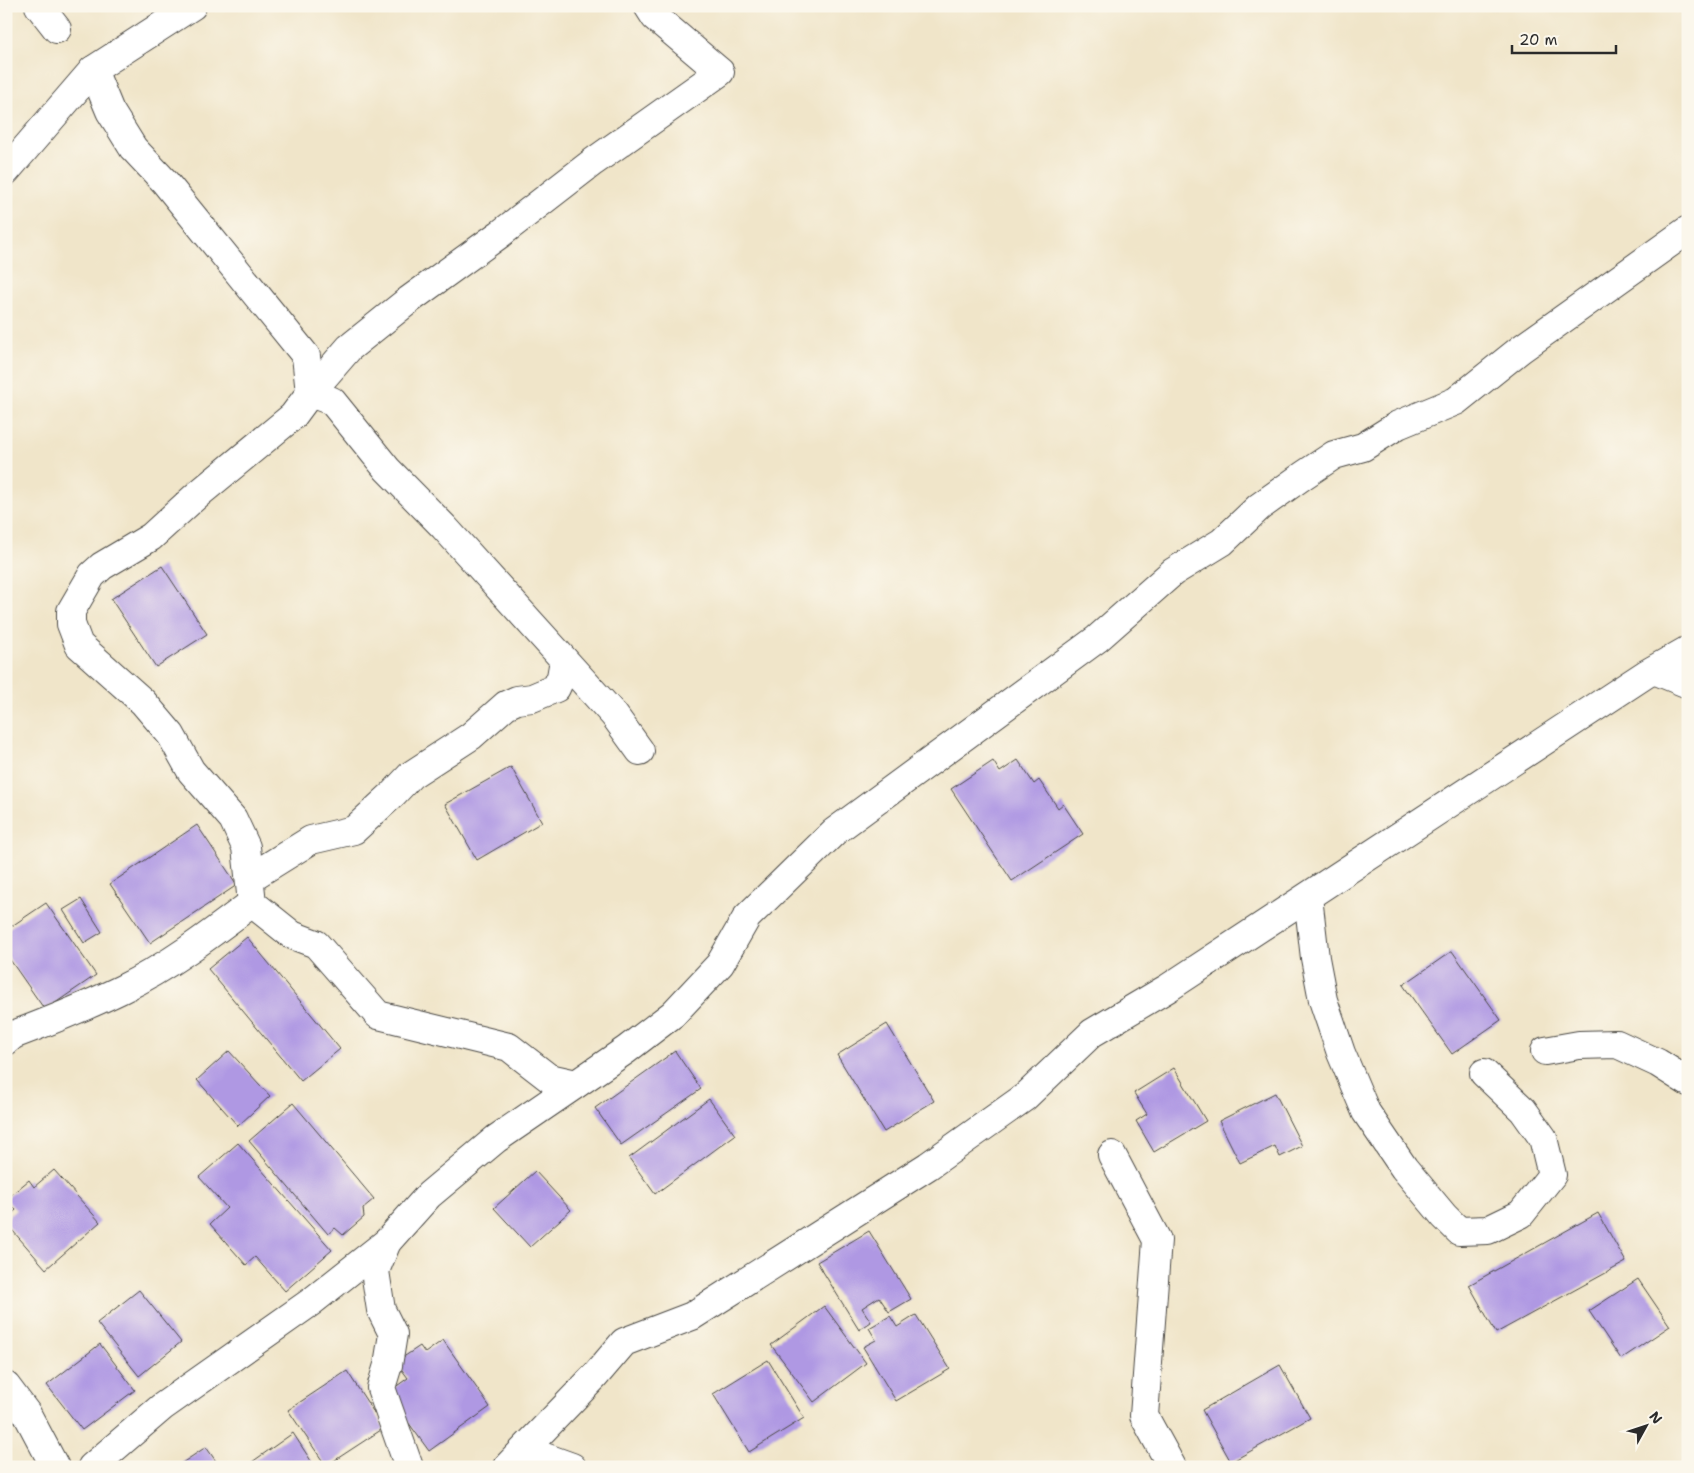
<svg xmlns="http://www.w3.org/2000/svg" width="1694" height="1473" font-family="'Shantell Sans',sans-serif">
  <rect width="100%" height="100%" fill="#fbf7ec"/>
  <filter id="ink" filterUnits="userSpaceOnUse"><feTurbulence type="fractalNoise" baseFrequency=".02" numOctaves="2"/><feDisplacementMap in="SourceGraphic" scale="10" xChannelSelector="R" yChannelSelector="G"/><feConvolveMatrix kernelMatrix="1 2 1 2 8 2 1 2 1" color-interpolation-filters="sRGB"/></filter>
  <filter id="wash" filterUnits="userSpaceOnUse"><feTurbulence type="fractalNoise" baseFrequency=".0096" numOctaves="4" result="noise"/><feDisplacementMap in="SourceGraphic" scale="20" xChannelSelector="R" yChannelSelector="G"/><feGaussianBlur stdDeviation="1.12" result="paint"/><feColorMatrix in="noise" values="0 0 0 0 0 0 0 0 0 0 0 0 0 0 0 0 0 1.4 0 .05"/><feComposite in="paint" operator="in"/></filter>
  <g filter="url(#wash)">
    <rect width="100%" height="100%" fill="#f0e5c9"/>
    <g id="blocks">
      <g fill="#af98e3">
        <polygon points="162,566 207,634 156,667 111,599"/>
        <polygon points="1018,760 1034,784 1039,780 1058,808 1063,804 1083,834 1012,881 951,789 993,761 1000,772"/>
        <polygon points="511,767 542,822 477,860 445,804"/>
        <polygon points="197,825 237,885 150,943 110,884"/>
        <polygon points="81,899 102,932 84,943 63,910"/>
        <polygon points="46,903 96,975 45,1010 6,954 6,930"/>
        <polygon points="247,937 340,1049 301,1081 208,969"/>
        <polygon points="1452,951 1501,1020 1452,1054 1403,985"/>
        <polygon points="887,1024 934,1101 884,1132 837,1055"/>
        <polygon points="229,1051 270,1096 238,1126 197,1080"/>
        <polygon points="675,1051 701,1089 621,1145 595,1108"/>
        <polygon points="1174,1068 1206,1121 1154,1152 1136,1121 1147,1114 1134,1093"/>
        <polygon points="1275,1093 1302,1146 1280,1157 1275,1146 1240,1163 1219,1121"/>
        <polygon points="709,1099 735,1135 655,1194 629,1158"/>
        <polygon points="293,1103 374,1199 363,1208 364,1217 343,1235 335,1228 328,1234 249,1141"/>
        <polygon points="238,1143 332,1250 285,1291 255,1257 246,1265 210,1224 227,1208 199,1177"/>
        <polygon points="54,1170 100,1222 46,1269 6,1223 6,1219 16,1210 6,1199 29,1180 34,1187"/>
        <polygon points="535,1171 571,1210 530,1247 494,1208"/>
        <polygon points="1598,1213 1626,1262 1496,1333 1469,1285"/>
        <polygon points="869,1231 911,1299 889,1312 879,1297 862,1308 871,1322 859,1330 817,1262"/>
        <polygon points="1638,1279 1670,1326 1621,1359 1589,1311"/>
        <polygon points="139,1290 181,1342 139,1376 97,1323"/>
        <polygon points="824,1306 866,1363 814,1402 771,1345"/>
        <polygon points="916,1315 950,1369 896,1401 863,1347 876,1340 869,1328 890,1316 897,1327"/>
        <polygon points="443,1340 490,1407 429,1451 387,1393 408,1378 396,1362 420,1346 425,1353"/>
        <polygon points="100,1344 135,1390 82,1430 47,1385"/>
        <polygon points="768,1360 804,1418 749,1452 713,1394"/>
        <polygon points="1280,1365 1310,1418 1231,1462 1202,1410"/>
        <polygon points="347,1371 384,1428 326,1466 288,1410"/>
        <polygon points="293,1433 315,1467 245,1467"/>
        <polygon points="206,1447 220,1467 176,1467"/>
      </g>
    </g>
  </g>
  <g filter="url(#ink)">
    <use href="#blocks" fill-opacity="0" stroke="#494743" stroke-width="1"/>
    <g fill="none" stroke-linecap="round" stroke-linejoin="round">
      <defs>
        <g id="minor">
          <polyline points="39,6 57,29"/>
          <polyline points="93,70 110,111 133,148 165,182 306,356 310,393 293,416 196,496 151,537 102,566 92,575 71,611 71,624 79,645 143,702 171,735 191,771 233,819 246,847 252,903 292,935 316,944 378,1015 509,1047 549,1078 576,1084"/>
          <polyline points="6,171 93,70 192,6"/>
          <polyline points="1654,670 1688,684"/>
          <polyline points="640,751 614,715 444,527 387,469 332,401 310,393 349,348 409,300 500,234 593,162 720,72 655,17 648,6"/>
          <polyline points="250,878 311,840 354,830 393,794 411,775 471,736 506,705 517,700 532,698 556,688 561,677 564,660"/>
          <polyline points="1308,897 1315,958 1323,1000 1341,1053 1366,1112 1404,1168 1444,1216 1459,1231 1488,1230 1521,1214 1552,1175 1543,1138 1523,1110 1484,1073"/>
          <path d="M6 1041 13 1035C50 1021 87 1006 122 989 169 966 211 934 252 903"/>
          <polyline points="1545,1051 1579,1045 1617,1044 1658,1063 1688,1082"/>
          <polyline points="1112,1155 1157,1240 1144,1416 1172,1467"/>
          <polyline points="6,1386 27,1414 55,1467"/>
          <polyline points="525,1450 572,1467"/>
          <polyline points="92,1467 162,1407 311,1302 387,1242"/>
          <polyline points="409,1467 381,1388 388,1365 393,1334 381,1310 375,1271 387,1242 429,1195 496,1139 626,1050 673,1014 720,964 747,917 834,832 1097,639 1173,572 1222,542 1259,507 1304,475 1334,455 1363,447 1398,425 1456,401 1521,349 1688,230"/>
          <polyline points="507,1467 595,1376 624,1342 692,1316 928,1166 1025,1097 1092,1033 1168,988 1646,674 1688,650"/>
        </g>
      </defs>
      <use href="#minor" stroke="#494743" stroke-width="30"/>
      <use href="#minor" stroke="#fff" stroke-width="28"/>
    </g>
  </g>
  <rect width="1694" height="1473" fill="none" stroke="#fbf7ec" stroke-width="25"/>
  <g transform="translate(1646 1426) rotate(50)" stroke="#fbf7ec" stroke-width="4" paint-order="stroke">
  <path d="M0-4L9 19L0 12L-9 19Z" fill="#2b2b2b"/>
  <text y="-8" font-size="14" font-weight="bold" text-anchor="middle" fill="#2b2b2b">N</text>
  </g>
  <path d="M1512 45v8h104v-8" fill="none" stroke="#2b2b2b" stroke-width="2.5"/>
  <text x="1519" y="45" font-size="15" fill="#2b2b2b" stroke="#fbf7ec" stroke-width="4" paint-order="stroke">20 m</text>
</svg>
